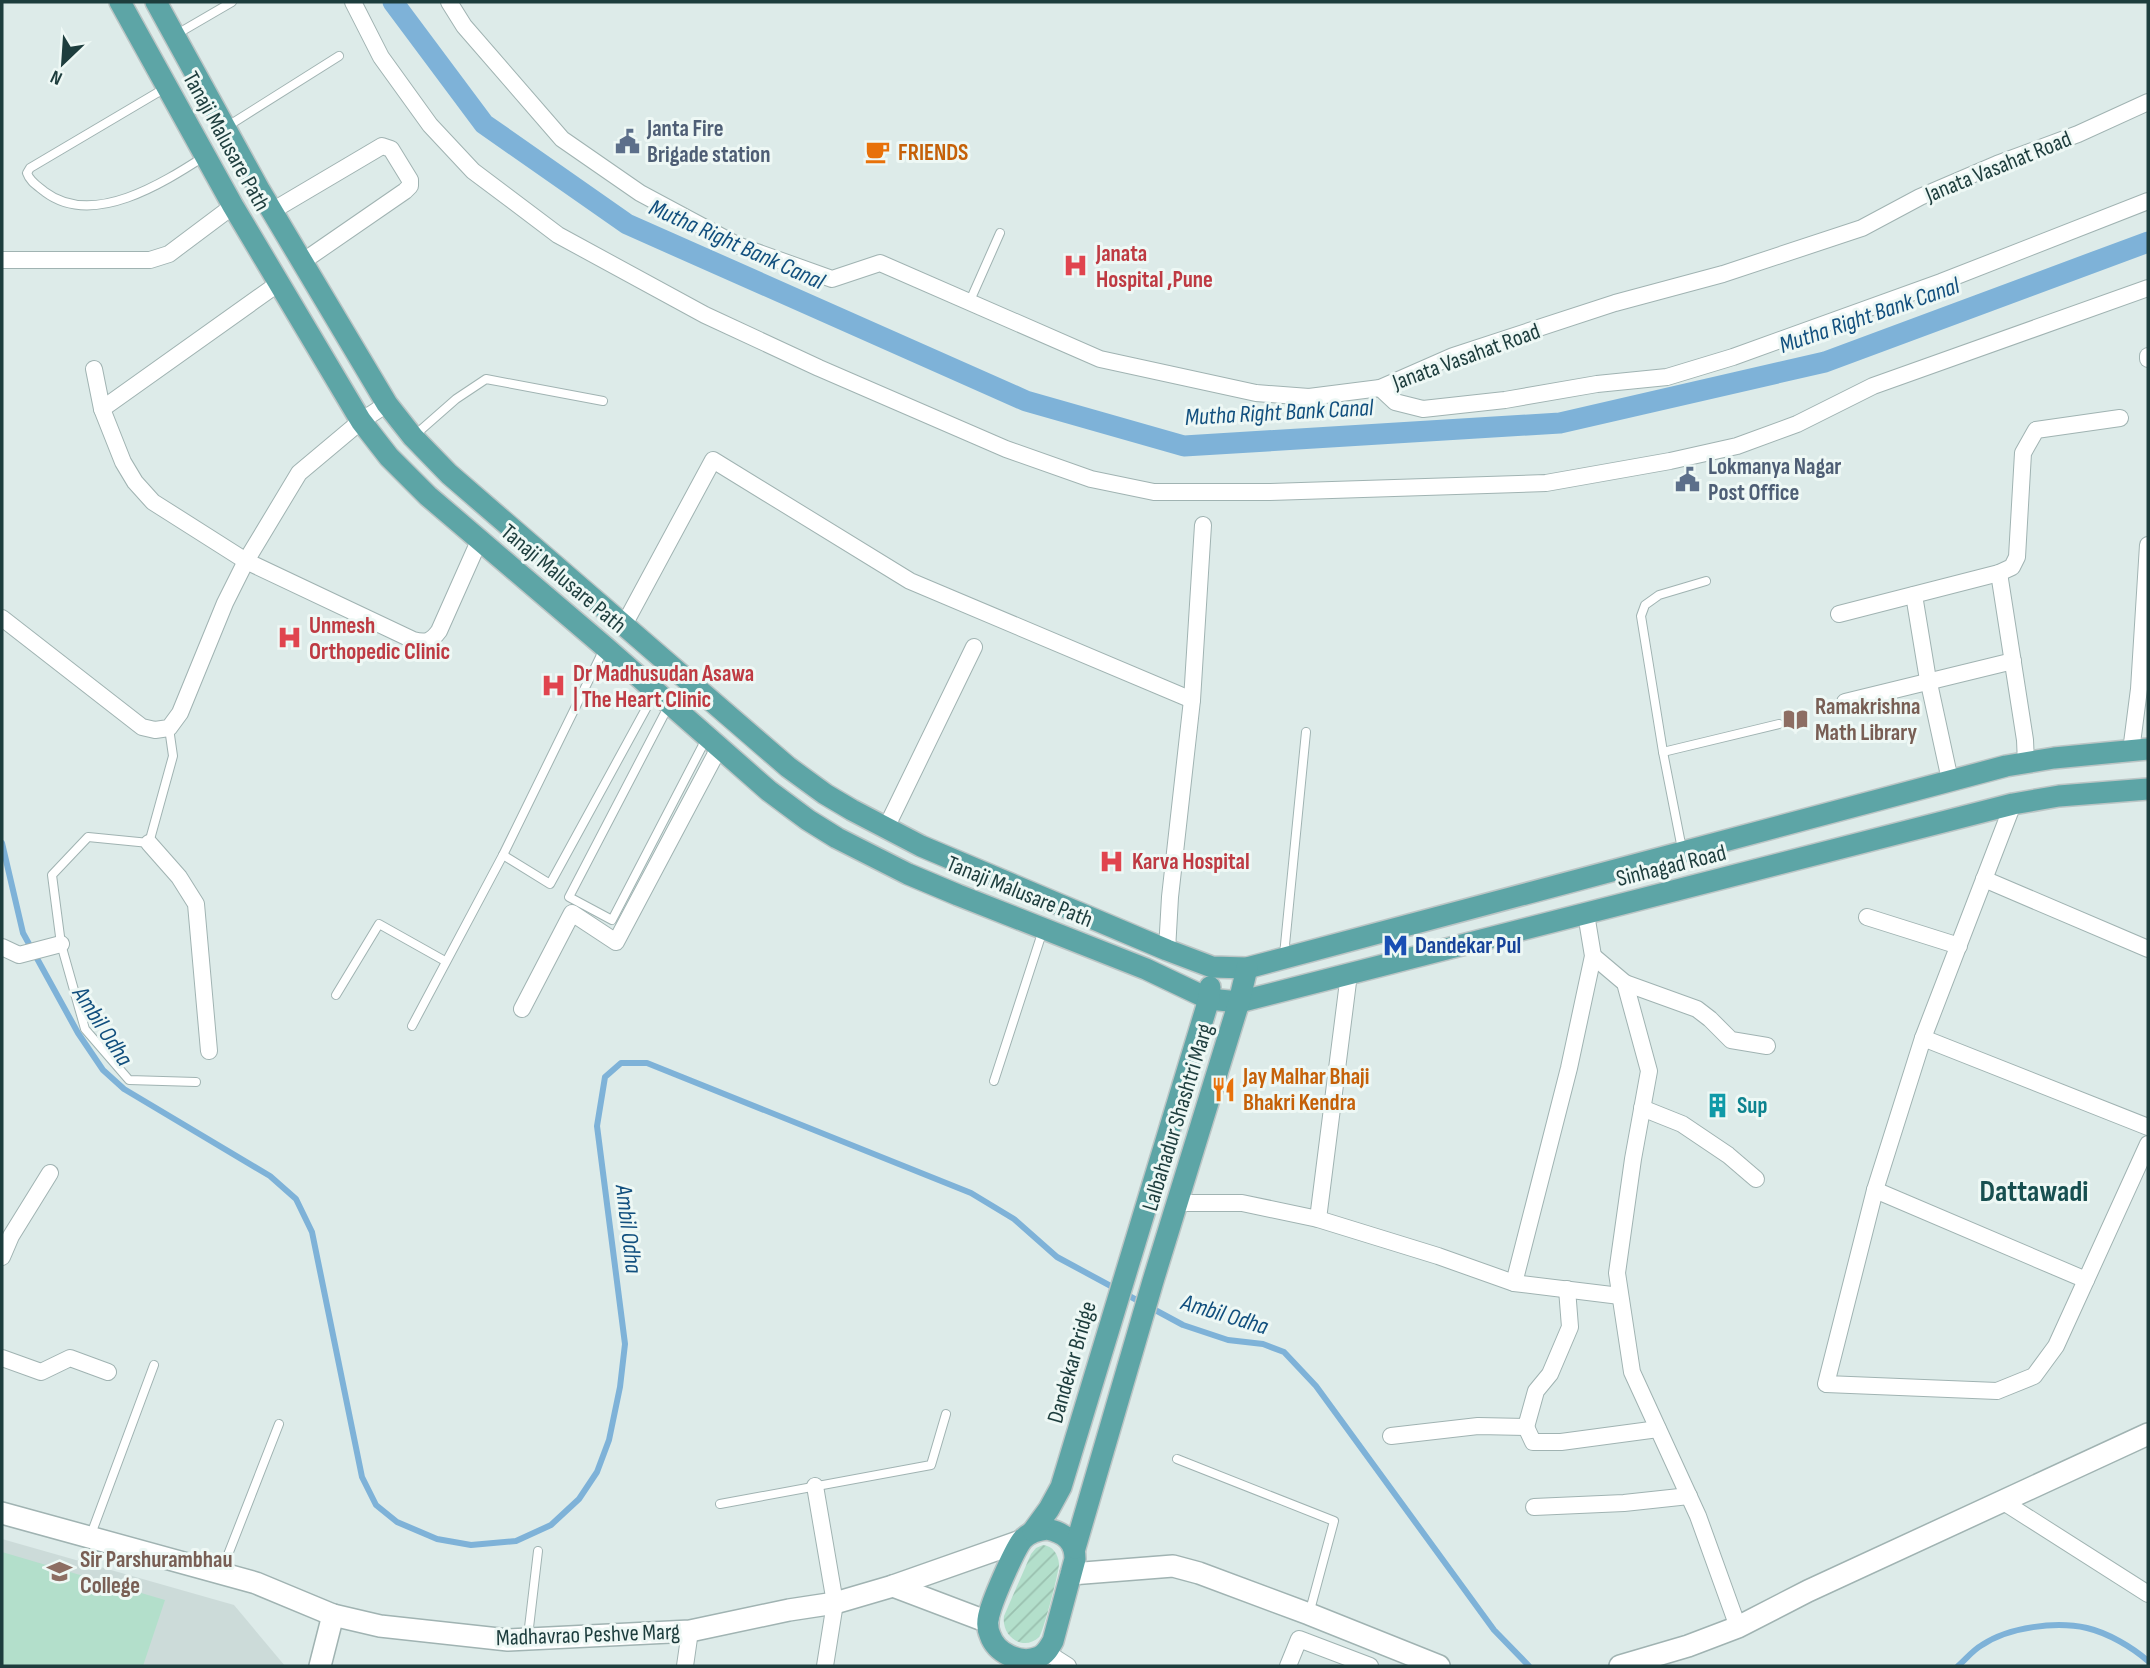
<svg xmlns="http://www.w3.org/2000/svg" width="2150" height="1668" font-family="'Sofia Sans Condensed',sans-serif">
  <defs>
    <pattern id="garden-furrows" width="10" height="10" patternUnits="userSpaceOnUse" patternTransform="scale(1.75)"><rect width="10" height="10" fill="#b3dfcb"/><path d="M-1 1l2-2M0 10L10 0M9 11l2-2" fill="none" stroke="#9ac0af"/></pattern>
  </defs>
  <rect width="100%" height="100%" fill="#ddebe9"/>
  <polygon fill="#ccdbd9" points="2,1539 234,1605 285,1666 2,1666"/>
  <polygon fill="#b3dfcb" points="2,1552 165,1600 143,1666 2,1666"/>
  <path fill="url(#garden-furrows)" d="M1043 1545C1053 1546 1058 1554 1059 1564 1059 1572 1043 1633 1039 1637 1024 1652 1001 1637 1004 1616L1031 1554 1036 1548Z"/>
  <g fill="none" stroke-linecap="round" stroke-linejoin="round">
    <g stroke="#7eb2d8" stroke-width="6">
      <polyline points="2,843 23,933 78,1033 103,1070 124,1089 270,1176 296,1199 312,1232 362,1477 376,1505 397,1522 437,1539 471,1545 516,1541 551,1525 579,1499 597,1472 609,1440 620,1387 625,1344 597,1126 605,1077 621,1063 647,1063 971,1193 1014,1219 1057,1257 1183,1325 1228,1340 1263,1344 1284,1352 1316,1386 1494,1630 1529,1666"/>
      <path d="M1958 1666C1966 1659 1973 1650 1982 1645 2009 1627 2056 1621 2087 1628 2108 1633 2132 1647 2148 1661"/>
    </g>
    <polyline stroke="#7eb2d8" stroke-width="21" points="393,2 484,124 627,224 1026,401 1184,446 1560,423 1825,362 2148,242"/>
    <defs>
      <g id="service">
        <polyline points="177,34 232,2"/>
        <path d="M167 87 30 168 27 173C30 182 38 186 45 192 93 228 163 183 205 156"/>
        <polyline points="228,126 339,56"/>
        <polyline points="969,303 1000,233"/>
        <polyline points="415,435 456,399 486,379 603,401"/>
        <polyline points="668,707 569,897 612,920 706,739"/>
        <polyline points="169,728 173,756 149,843 88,837 52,875 61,944 85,1029 129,1080 196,1082"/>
        <polyline points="1663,752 1779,724"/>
        <polyline points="1682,849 1663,752 1641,616 1645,605 1659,595 1706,581"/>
        <polyline points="503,855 550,884 654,694"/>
        <polyline points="1284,955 1306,732"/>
        <polyline points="336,995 379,924 445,961"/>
        <polyline points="412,1026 503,855 604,649"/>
        <polyline points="994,1081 1043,930"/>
        <polyline points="1177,1459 1334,1521 1309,1614"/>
        <polyline points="720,1504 931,1465 946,1414"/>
        <polyline points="90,1537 154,1365"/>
        <polyline points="222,1570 279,1424"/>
        <polyline points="528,1636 538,1551"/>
      </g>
      <g id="minor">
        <polyline points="353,2 381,57 430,125 473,171 558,235 705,315 819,368 1006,449 1091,479 1154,492 1270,492 1546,483 1670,461 1737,446 1797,424 1873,386 2148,288"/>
        <polyline points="449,2 464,26 562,139 640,193 737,245 832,279 880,263 1100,359 1256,393 1309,397 1380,388 1453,356 1615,303 1723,274 1862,228 1920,197 1997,164 2078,134 2148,102"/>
        <polyline points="272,211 382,146 391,149 410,180 410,186 405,191 302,262"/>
        <polyline points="2,260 150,260 169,254 233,206"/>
        <polyline points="2148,356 2148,359"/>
        <path d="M94 369 102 409 123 462 135 482 153 502 246 561 413 640C426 643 431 642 439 631L479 541"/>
        <polyline points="1380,388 1395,402 1423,409 1505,400 1597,384 1667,377 1733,357 1941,282 2148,201"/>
        <polyline points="102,409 279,283"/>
        <polyline points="1999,573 2025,740 2026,763"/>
        <polyline points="1914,595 1927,674 1950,780"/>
        <polyline points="1839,614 1999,573 2012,567 2017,557 2023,453 2036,430 2120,418"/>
        <polyline points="2,618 142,727 155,730 169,728 180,713 225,603 246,561 299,473 361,421 387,404"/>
        <polyline points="624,625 713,460 910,581 1192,700"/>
        <polyline points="1845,702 2013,661"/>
        <polyline points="2131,751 2139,689 2148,545"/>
        <polyline points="2013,804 1923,1038 1875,1190 1826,1384 1997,1391 2034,1376 2056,1346 2148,1144"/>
        <polyline points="886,828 974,647"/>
        <polyline points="149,843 179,877 196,904 209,1051"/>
        <polyline points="1984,879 2148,949"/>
        <polyline points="1867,917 1959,946"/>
        <polyline points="2,947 19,955 61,944"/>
        <polyline points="1167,950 1170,897 1192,700 1203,525"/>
        <polyline points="1593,956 1625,983 1649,1071 1633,1159 1617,1273 1632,1372 1698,1516 1738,1627"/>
        <polyline points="1625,983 1697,1009 1710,1019 1731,1040 1767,1046"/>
        <polyline points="522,1009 572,913 616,942 719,748"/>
        <polyline points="1923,1038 2148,1127"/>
        <polyline points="1642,1108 1682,1124 1728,1155 1756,1179"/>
        <polyline points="1875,1190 2086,1280"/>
        <polyline points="1178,1203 1242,1203 1318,1219 1438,1256 1514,1283 1620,1296"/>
        <polyline points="1318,1219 1349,974"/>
        <polyline points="2,1257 11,1236 50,1173"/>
        <polyline points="1514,1283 1569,1068 1593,956 1586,914"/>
        <polyline points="2,1358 41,1372 70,1358 108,1372"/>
        <polyline points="1526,1427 1533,1442 1561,1442 1658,1429"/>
        <polyline points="1391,1436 1478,1426 1526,1427 1536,1391 1550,1374 1570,1327 1567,1289"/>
        <polyline points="815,1486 835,1603 825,1666"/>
        <polyline points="2002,1501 2148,1594"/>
        <polyline points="1534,1507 1624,1503 1689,1496"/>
        <polyline points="1046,1652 1068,1666"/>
        <polyline points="685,1666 690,1631"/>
        <polyline points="1288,1666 1299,1639 1370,1666"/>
      </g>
      <g id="tertiary">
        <polyline points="2,1513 256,1583 333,1615 380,1626 508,1640 690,1631 789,1610 835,1603 893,1586 1021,1541"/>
        <polyline points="1071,1574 1173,1566 1199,1573 1309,1614 1439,1666"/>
        <polyline points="893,1586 988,1622"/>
        <polyline points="320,1666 333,1615"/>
        <polyline points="1620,1666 1688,1646 1738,1627 1808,1591 2148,1434"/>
      </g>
      <g id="primary">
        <polyline points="120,2 233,206 361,421 389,457 428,496 605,647 769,791 808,820 837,838 908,874 958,895 1146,969 1209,999 1239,1002 2013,804 2059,796 2148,789"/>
        <polyline points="156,2 260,191 387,404 413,437 449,474 788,767 825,794 852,810 921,846 1167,950 1212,967 1247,968 2006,766 2054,758 2148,749"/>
        <path d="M1047 1529C1065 1533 1075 1541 1075 1559L1053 1641C1049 1648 1046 1654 1039 1657 1020 1665 996 1653 990 1635 986 1626 988 1616 991 1608 995 1595 1015 1548 1023 1539 1030 1532 1037 1530 1047 1529Z"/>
        <polyline points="1033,1531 1049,1509 1061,1487 1209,999 1210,987"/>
        <polyline points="1075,1548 1153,1281 1239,1002 1247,968"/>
      </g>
    </defs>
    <use href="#service" stroke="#a0b3b2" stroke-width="10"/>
    <use href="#minor" stroke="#a0b3b2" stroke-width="18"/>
    <use href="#tertiary" stroke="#a0b3b2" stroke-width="24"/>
    <use href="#primary" stroke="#bbc5c5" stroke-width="24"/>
    <use href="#service" stroke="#fff" stroke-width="8"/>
    <use href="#minor" stroke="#fff" stroke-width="16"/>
    <use href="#tertiary" stroke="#fff" stroke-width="21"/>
    <use href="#primary" stroke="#5da5a6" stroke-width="21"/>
  </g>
  <defs>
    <symbol id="civic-bare" viewBox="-9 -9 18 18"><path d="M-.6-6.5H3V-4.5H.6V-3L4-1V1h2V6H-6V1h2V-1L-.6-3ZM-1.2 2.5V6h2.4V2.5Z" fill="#5c6f8a" stroke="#eef8f5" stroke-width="2.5" paint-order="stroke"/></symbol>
    <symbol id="cafe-bare" viewBox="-9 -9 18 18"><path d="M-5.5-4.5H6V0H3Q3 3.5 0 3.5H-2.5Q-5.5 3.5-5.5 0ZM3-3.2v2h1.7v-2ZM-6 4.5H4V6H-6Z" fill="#e8710a" stroke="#eef8f5" stroke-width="2.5" paint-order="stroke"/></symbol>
    <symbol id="hospital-bare" viewBox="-9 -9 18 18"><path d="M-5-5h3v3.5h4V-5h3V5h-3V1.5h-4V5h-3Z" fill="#e0444e" stroke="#eef8f5" stroke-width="2.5" paint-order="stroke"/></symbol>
    <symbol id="library-bare" viewBox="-9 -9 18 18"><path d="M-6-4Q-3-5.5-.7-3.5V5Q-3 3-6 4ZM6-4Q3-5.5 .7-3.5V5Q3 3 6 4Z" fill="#8d6e63" stroke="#eef8f5" stroke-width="2.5" paint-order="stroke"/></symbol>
    <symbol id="metro-bare" viewBox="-9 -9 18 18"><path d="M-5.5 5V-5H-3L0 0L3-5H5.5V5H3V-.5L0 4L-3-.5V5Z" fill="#1a4fb4" stroke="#eef8f5" stroke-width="2.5" paint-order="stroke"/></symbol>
    <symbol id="restaurant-bare" viewBox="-9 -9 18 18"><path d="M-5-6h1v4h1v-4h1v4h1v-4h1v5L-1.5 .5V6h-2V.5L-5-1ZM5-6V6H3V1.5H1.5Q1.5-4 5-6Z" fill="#e8710a" stroke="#eef8f5" stroke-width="2.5" paint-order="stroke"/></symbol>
    <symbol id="building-bare" viewBox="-9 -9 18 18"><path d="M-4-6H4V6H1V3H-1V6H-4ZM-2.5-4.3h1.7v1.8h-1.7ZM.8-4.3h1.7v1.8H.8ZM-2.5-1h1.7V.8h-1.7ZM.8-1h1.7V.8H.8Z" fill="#0f9aa8" stroke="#eef8f5" stroke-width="2.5" paint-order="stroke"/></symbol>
    <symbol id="school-bare" viewBox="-9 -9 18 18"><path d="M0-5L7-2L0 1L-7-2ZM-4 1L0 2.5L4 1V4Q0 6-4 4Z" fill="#8d6e63" stroke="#eef8f5" stroke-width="2.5" paint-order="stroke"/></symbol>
  </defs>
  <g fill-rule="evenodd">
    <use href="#civic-bare" x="610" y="124" width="35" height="35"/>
    <use href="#cafe-bare" x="860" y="134" width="35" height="35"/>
    <use href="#hospital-bare" x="1058" y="248" width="35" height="35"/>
    <use href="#civic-bare" x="1670" y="462" width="35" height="35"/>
    <use href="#hospital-bare" x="272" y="620" width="35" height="35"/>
    <use href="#hospital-bare" x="536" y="668" width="35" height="35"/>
    <use href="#library-bare" x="1778" y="702" width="35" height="35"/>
    <use href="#hospital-bare" x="1094" y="844" width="35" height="35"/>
    <use href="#metro-bare" x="1378" y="928" width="35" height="35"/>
    <use href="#restaurant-bare" x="1206" y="1072" width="35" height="35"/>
    <use href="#building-bare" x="1700" y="1088" width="35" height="35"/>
    <use href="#school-bare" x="42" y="1554" width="35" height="35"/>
  </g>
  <g text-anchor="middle" stroke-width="6" stroke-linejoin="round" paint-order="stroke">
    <g font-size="23" font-weight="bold" fill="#4e5e75" stroke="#eef8f5" text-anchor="start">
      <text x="647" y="136">Janta Fire<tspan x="647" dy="26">Brigade station</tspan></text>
      <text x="1708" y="474">Lokmanya Nagar<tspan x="1708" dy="26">Post Office</tspan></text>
    </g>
    <g font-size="23" fill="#1d3d3d" stroke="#eef8f5">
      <text transform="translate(227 141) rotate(61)" y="8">Tanaji Malusare Path</text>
      <text transform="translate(1998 166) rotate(-22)" y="8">Janata Vasahat Road</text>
      <text transform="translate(1466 356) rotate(-20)" y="8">Janata Vasahat Road</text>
      <text transform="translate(564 578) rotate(40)" y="8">Tanaji Malusare Path</text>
      <text transform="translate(1671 865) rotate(-14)" y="8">Sinhagad Road</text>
      <text transform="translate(1020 891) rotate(22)" y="8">Tanaji Malusare Path</text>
      <text transform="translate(1177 1117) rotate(-73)" y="8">Lalbahadur Shashtri Marg</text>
      <text transform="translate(1071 1362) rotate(-74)" y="8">Dandekar Bridge</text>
      <text transform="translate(588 1634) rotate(-2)" y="8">Madhavrao Peshve Marg</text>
    </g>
    <g font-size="23" font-weight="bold" fill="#c56008" stroke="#eef8f5" text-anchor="start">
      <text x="898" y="160">FRIENDS</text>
      <text x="1243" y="1084">Jay Malhar Bhaji<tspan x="1243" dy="26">Bhakri Kendra</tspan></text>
    </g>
    <g font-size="23" font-weight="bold" fill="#be3a42" stroke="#eef8f5" text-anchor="start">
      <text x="1096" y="261">Janata<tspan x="1096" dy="26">Hospital ,Pune</tspan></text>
      <text x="309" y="633">Unmesh<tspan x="309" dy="26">Orthopedic Clinic</tspan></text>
      <text x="573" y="681">Dr Madhusudan Asawa<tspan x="573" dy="26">| The Heart Clinic</tspan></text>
      <text x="1132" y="869">Karva Hospital</text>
    </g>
    <g font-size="23" font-weight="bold" fill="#785e54" stroke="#eef8f5" text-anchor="start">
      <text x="1815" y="714">Ramakrishna<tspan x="1815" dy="26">Math Library</tspan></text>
      <text x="80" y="1567">Sir Parshurambhau<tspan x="80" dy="26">College</tspan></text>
    </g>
    <g font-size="23" font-weight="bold" fill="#164399" stroke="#eef8f5" text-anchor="start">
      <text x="1415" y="953">Dandekar Pul</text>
    </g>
    <g font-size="23" font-weight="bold" fill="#0d838f" stroke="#eef8f5" text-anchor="start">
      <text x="1737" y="1113">Sup</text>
    </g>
    <g font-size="24" font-style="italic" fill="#114f7e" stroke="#eef8f5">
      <text transform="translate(737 244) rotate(24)" y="8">Mutha Right Bank Canal</text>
      <text transform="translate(1869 315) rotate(-19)" y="8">Mutha Right Bank Canal</text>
      <text transform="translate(1279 412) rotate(-3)" y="8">Mutha Right Bank Canal</text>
      <text transform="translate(103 1026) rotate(57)" y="8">Ambil Odha</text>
      <text transform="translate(629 1229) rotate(83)" y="8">Ambil Odha</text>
      <text transform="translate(1225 1314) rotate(17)" y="8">Ambil Odha</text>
    </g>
    <g font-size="30" font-weight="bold" fill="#174f50" stroke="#eef8f5">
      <text x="2034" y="1201">Dattawadi</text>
    </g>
  </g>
  <rect width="2150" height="1668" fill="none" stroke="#1d3d3d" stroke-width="7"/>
  <g transform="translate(63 63) rotate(205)" stroke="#eef8f5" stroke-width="5" paint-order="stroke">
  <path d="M0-5L12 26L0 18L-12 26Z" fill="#1d3d3d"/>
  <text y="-10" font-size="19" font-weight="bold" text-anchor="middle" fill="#1d3d3d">N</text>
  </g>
</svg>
